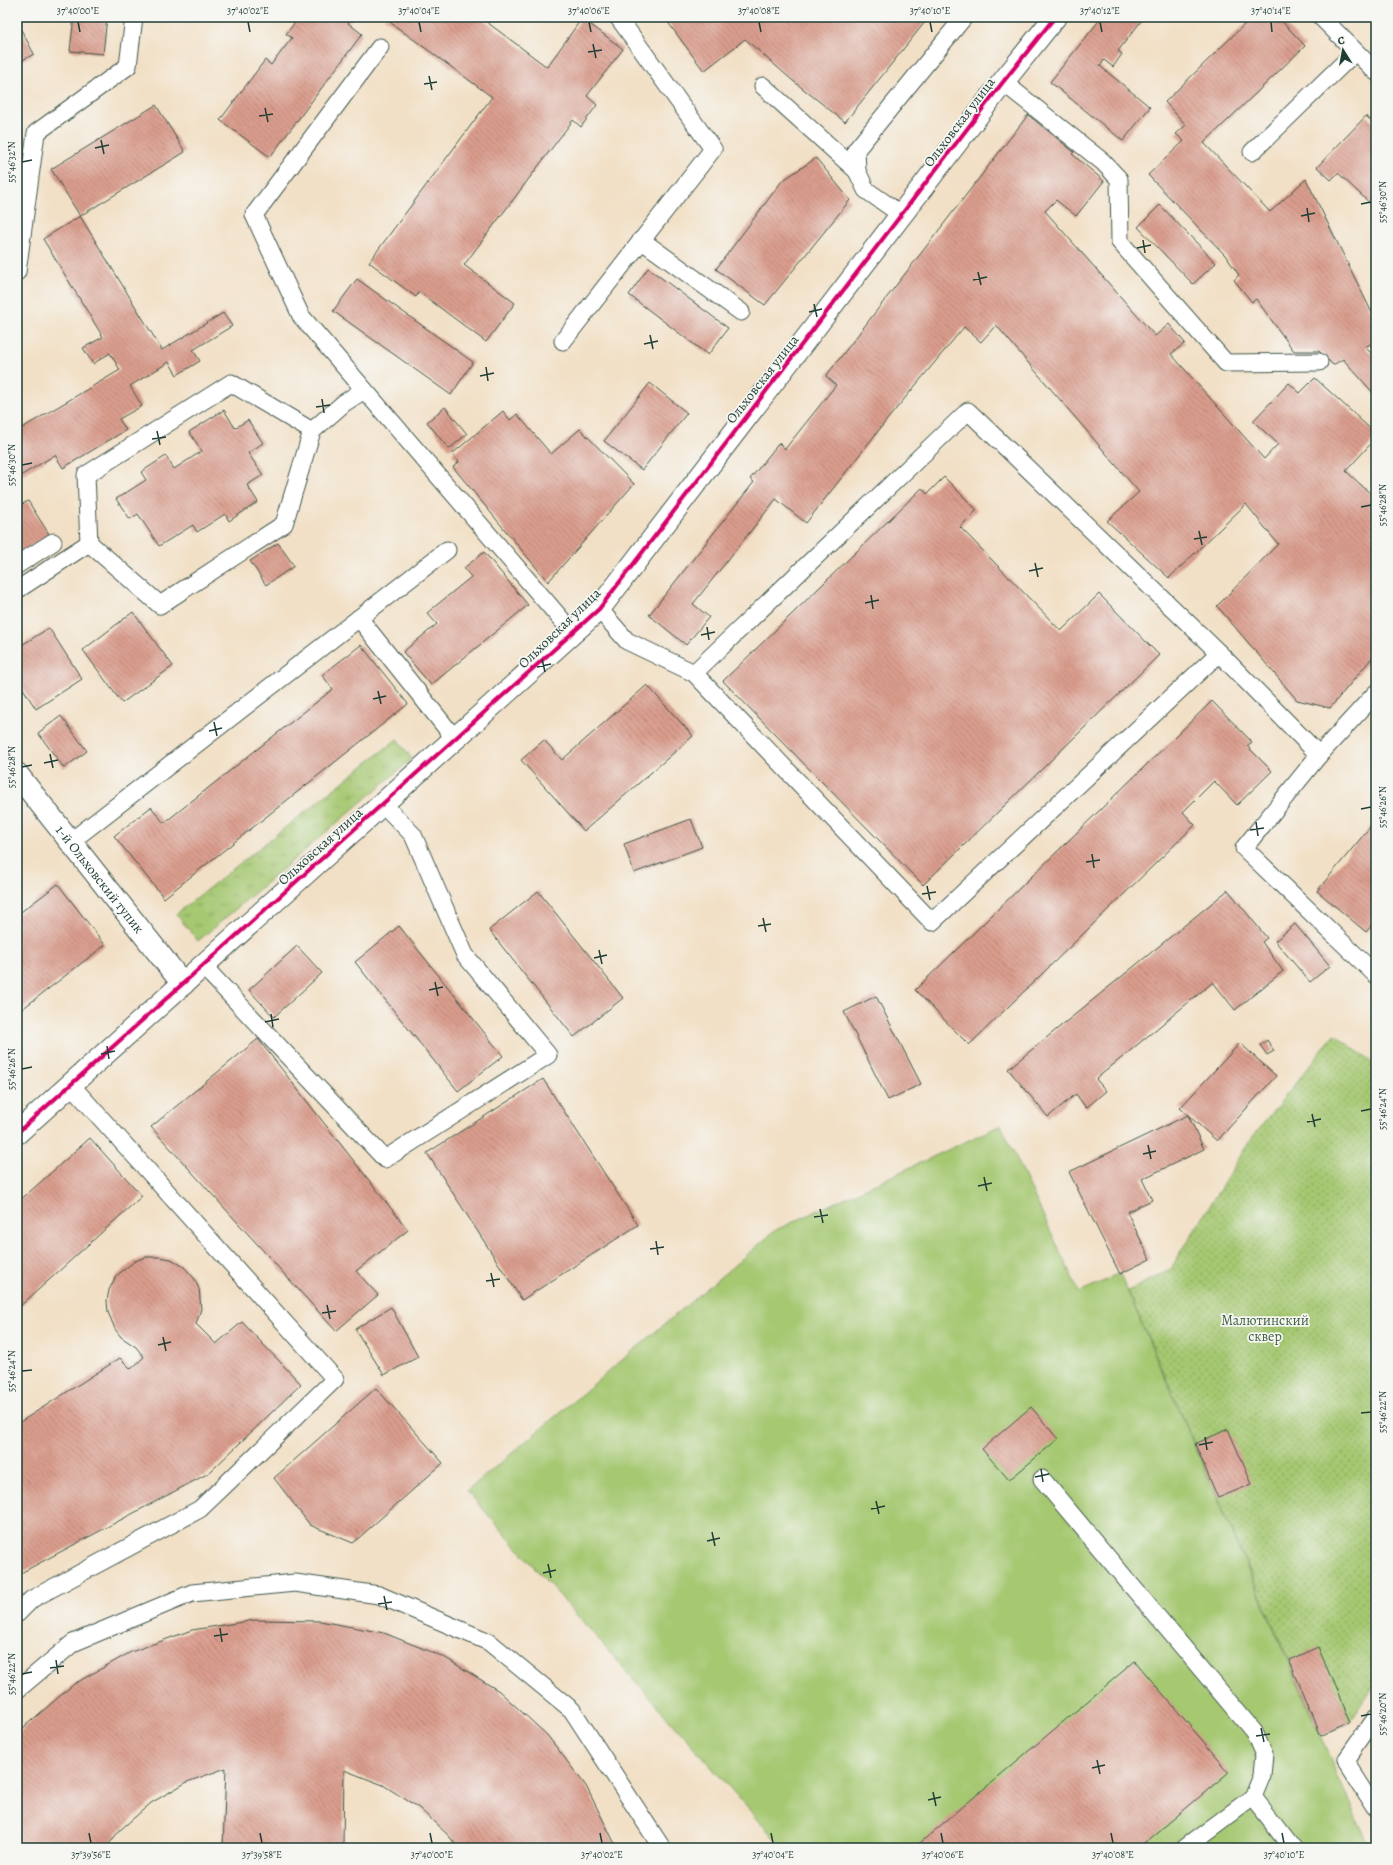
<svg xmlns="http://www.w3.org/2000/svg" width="1393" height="1865" font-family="Alegreya,serif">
  <defs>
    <pattern id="grass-tufts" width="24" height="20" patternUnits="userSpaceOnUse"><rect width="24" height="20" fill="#a5c871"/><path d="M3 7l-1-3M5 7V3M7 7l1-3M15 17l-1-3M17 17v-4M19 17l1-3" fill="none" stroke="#86a45e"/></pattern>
    <pattern id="park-dots" width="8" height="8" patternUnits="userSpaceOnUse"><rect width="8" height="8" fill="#a5c871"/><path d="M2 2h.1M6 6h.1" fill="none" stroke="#86a45e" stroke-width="1.8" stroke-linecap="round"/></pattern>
    <pattern id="building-back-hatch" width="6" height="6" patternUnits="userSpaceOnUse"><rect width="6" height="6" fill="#da9d8d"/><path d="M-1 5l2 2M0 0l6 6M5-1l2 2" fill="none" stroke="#b08174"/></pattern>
  </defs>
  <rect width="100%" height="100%" fill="#f6f6f2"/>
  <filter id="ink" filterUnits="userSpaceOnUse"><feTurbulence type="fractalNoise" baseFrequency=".025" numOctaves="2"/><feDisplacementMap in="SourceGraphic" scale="8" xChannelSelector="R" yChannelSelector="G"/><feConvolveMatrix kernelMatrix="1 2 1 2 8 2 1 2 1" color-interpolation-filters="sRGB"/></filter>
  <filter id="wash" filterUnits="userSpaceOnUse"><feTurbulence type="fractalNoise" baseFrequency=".012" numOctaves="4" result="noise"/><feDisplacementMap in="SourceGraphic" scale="16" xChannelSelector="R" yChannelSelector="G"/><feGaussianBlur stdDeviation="0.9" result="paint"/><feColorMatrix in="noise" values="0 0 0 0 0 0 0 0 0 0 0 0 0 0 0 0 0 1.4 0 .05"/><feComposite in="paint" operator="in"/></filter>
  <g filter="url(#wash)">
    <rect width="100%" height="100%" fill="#f2e0c6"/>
    <polygon fill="url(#grass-tufts)" stroke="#628252" points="397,739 412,759 198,941 176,914"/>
    <polygon fill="url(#park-dots)" stroke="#628252" points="1335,1034 1376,1066 1376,1684 1350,1722 1321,1735 1128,1291 1170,1270 1251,1139"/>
    <polygon fill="#a5c871" stroke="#628252" points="1001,1125 1079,1292 1120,1274 1369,1848 783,1848 467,1491 776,1230"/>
    <g id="blocks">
      <g fill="url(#building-back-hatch)">
        <polygon points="74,17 107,17 103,54 70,51"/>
        <polygon points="299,17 353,17 348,23 362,34 270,157 220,120 265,60 271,65 292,38 286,34"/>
        <polygon points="383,17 480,17 547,67 582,18 623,49 587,96 597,105 581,127 573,120 464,265 515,303 486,342 419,292 416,297 369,262 492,97"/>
        <polygon points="664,17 929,17 845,122 792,80 745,39 704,71"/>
        <polygon points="1102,17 1139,17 1142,20 1118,51 1122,54 1113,67 1104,60 1100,66 1150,107 1123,141 1050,82"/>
        <polygon points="1252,17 1278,17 1305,46 1204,143 1270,212 1306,179 1376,321 1376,341 1365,347 1376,358 1376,396 1343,359 1333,365 1319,351 1294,351 1256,299 1252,302 1234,280 1239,275 1225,255 1148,175 1184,141 1176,134 1186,125 1165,102"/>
        <polygon points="17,22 34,54 17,63"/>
        <polygon points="156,105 185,152 80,216 51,169"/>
        <polygon points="1028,115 1074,152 1072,154 1104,181 1076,216 1056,200 1045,211 1155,336 1169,324 1185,343 1171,354 1264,459 1278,444 1253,421 1289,383 1300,393 1315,378 1376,434 1376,438 1346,471 1372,495 1376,490 1376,653 1330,708 1297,700 1217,606 1278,544 1246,504 1169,578 1107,521 1139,492 996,325 981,342 964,327 886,421 806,523 776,499 693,604 709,617 686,645 649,615 754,482 750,479 779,443 785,449 836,385 826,376"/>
        <polygon points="1366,116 1376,125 1376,209 1338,173 1331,180 1317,167"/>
        <polygon points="816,158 850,200 765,305 716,269 782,181"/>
        <polygon points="1160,205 1216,263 1193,284 1138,227"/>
        <polygon points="80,216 162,350 223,313 232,326 193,350 200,361 177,375 169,362 130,386 142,406 119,419 126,430 63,468 55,455 17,478 17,431 120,370 110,353 93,364 83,348 103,337 43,239"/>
        <polygon points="648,268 728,328 708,355 629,295"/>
        <polygon points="357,279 473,362 451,395 333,311"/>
        <polygon points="650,383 687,413 642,470 604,441"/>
        <polygon points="445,407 467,434 449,449 427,422"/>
        <polygon points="224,410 235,428 248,420 263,443 248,453 263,475 247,485 258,502 229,521 225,514 197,532 193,525 159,546 138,514 130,519 116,499 146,480 141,472 166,456 174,469 202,451 189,432"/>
        <polygon points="503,411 510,420 517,414 551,454 580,429 634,484 548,582 453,467 459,462 452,454"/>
        <polygon points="944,477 977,510 960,527 1061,631 1099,594 1159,655 923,885 723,681 922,488 927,494"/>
        <polygon points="28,501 49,534 17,555 17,507"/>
        <polygon points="278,543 294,566 266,585 250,561"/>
        <polygon points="484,552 528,605 431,685 403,652 437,624 427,613 471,577 464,568"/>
        <polygon points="133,612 173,666 122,703 83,650"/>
        <polygon points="49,628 82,679 36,709 17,679 17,648"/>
        <polygon points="361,645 408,704 164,898 114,836 151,807 164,823 333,689 322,675"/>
        <polygon points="647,685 693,736 584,831 521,760 544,740 562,760"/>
        <polygon points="1212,701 1252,742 1247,746 1272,771 1237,805 1214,781 1183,812 1195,825 969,1045 915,990"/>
        <polygon points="61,716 87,751 64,768 38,733"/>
        <polygon points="691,819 702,847 634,873 624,844"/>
        <polygon points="1376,820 1376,921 1366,932 1317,891"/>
        <polygon points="58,884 105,945 17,1013 17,915"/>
        <polygon points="1228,890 1267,938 1262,942 1283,971 1235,1010 1213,982 1096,1079 1106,1091 1086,1108 1076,1094 1048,1117 1008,1069"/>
        <polygon points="538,891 623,998 574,1037 489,930"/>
        <polygon points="1295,924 1330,966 1310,982 1275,941"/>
        <polygon points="399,926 503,1056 458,1091 355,962"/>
        <polygon points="297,946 322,973 274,1017 249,990"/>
        <polygon points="876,996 921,1084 888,1100 844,1012"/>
        <polygon points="258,1039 408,1230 356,1271 378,1295 336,1331 151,1127"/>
        <polygon points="1267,1040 1274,1051 1267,1055 1260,1045"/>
        <polygon points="1240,1043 1276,1076 1217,1141 1180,1108"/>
        <polygon points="543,1079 638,1225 522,1300 427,1153"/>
        <polygon points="1188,1115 1204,1149 1142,1179 1152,1200 1127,1212 1150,1259 1120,1274 1069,1172"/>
        <polygon points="90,1138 142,1196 17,1309 17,1203"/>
        <polygon points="146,1257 159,1257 171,1259 184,1267 194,1278 199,1289 201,1309 196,1324 216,1344 242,1322 301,1384 209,1473 17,1575 17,1424 120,1358 131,1369 144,1357 136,1347 121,1337 115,1329 108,1312 107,1301 109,1290 116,1276 135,1261"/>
        <polygon points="391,1307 418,1357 384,1375 355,1329"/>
        <polygon points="376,1388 443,1463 353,1543 310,1525 274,1478"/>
        <polygon points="1031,1407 1058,1439 1009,1480 982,1449"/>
        <polygon points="1228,1429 1252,1484 1218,1498 1195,1444"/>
        <polygon points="255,1620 320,1621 384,1633 444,1657 499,1691 547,1735 586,1786 617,1848 458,1848 449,1836 419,1808 383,1785 344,1770 343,1848 223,1848 226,1768 187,1782 151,1803 119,1831 106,1848 17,1848 17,1736 25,1726 74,1684 131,1652 192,1630"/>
        <polygon points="1318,1647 1350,1722 1321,1735 1289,1660"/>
        <polygon points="1135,1661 1229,1772 1139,1848 914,1848"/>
      </g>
    </g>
  </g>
  <g filter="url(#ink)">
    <use href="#blocks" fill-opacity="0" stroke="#3f554a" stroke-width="1"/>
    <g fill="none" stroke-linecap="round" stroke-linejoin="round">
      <defs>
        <g id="lane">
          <polyline points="1321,17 1376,72"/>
          <polyline points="380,47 254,215 301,316 573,633"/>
          <polyline points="1003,82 1103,162 1119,179 1120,242 1226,363 1319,362"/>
          <polyline points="763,86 857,171"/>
          <polyline points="1252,152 1355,52"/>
          <polyline points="902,215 866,190 857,171 856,150 964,17"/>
          <polyline points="641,240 741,312"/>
          <polyline points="17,272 36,133 128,66 134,17"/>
          <polyline points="563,341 713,149 618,17"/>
          <polyline points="89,543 86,475 231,383 312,431"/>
          <polyline points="17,565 53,542"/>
          <polyline points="17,590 89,543 160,605 284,524 312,431 344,403 364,390"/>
          <polyline points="599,609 627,641 694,673 932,922 1219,653 968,411 694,673"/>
          <polyline points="359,618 455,739"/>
          <polyline points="1219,653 1319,755 1376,693"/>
          <polyline points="1319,755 1244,848 1376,975"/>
          <polyline points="70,842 447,550"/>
          <polyline points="203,966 385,1159 548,1055 465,955 413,835 383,804"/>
          <polyline points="1042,1479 1254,1732 1264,1755 1262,1775 1253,1797 1185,1848"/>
          <polyline points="17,1614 32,1599 200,1509 335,1379 71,1085"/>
          <polyline points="17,1690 73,1643 192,1593 295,1583 379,1595 489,1642 572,1710 662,1848"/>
          <polyline points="1376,1718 1346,1761 1376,1808"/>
          <polyline points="1253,1797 1293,1848"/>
        </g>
        <g id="street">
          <path id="s1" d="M17 774 183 984"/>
          <polyline points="17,1133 599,609 1003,82 1055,17"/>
        </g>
      </defs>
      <use href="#lane" stroke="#3f554a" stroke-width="19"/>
      <use href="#street" stroke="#3f554a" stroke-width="24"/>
      <use href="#lane" stroke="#fff" stroke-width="17"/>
      <use href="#street" stroke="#fff" stroke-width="22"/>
      <defs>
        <polyline id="cycleway" points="17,1133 599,609 1003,82 1055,17"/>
      </defs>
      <use href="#cycleway" stroke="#f6f6f2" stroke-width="6"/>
      <use href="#cycleway" stroke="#d6006c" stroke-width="4"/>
    </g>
  </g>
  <path fill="none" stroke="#1f3d34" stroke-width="1.5" d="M78 22 80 32M248 22 250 32M419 22 421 32M589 22 591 32M759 22 761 32M930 22 932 32M1100 22 1102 32M1271 22 1272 32M593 44 596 58M588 52 602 50M429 76 432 90M424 84 437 82M265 108 268 122M259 116 273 114M101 140 104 154M95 148 109 145M22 162 32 160M1361 204 1371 202M1307 208 1309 222M1301 216 1315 213M1143 240 1145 253M1137 248 1151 245M978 272 981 285M973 280 987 277M814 304 817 317M809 312 822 309M650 335 653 349M644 344 658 341M486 367 488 381M480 376 494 373M322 399 324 413M316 407 330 405M157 431 160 445M152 439 166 437M22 465 32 463M1361 507 1371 505M1199 531 1202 545M1194 539 1207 537M1035 563 1038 577M1029 571 1043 568M871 595 873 609M865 603 879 600M707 627 709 640M701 635 715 632M542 659 545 672M537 667 551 664M378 691 381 704M373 699 386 696M214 722 217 736M209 731 222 728M50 754 53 768M44 763 58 760M22 767 32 765M1361 809 1371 807M1256 822 1258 836M1250 830 1264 828M1092 854 1094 868M1086 862 1100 860M927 886 930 900M922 894 936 892M763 918 766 932M758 926 771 924M599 950 602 964M594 958 607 955M435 982 438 996M429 990 443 987M271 1014 273 1027M265 1022 279 1019M107 1046 109 1059M101 1054 115 1051M22 1069 32 1067M1361 1111 1371 1109M1312 1114 1315 1127M1307 1122 1321 1119M1148 1145 1151 1159M1143 1154 1156 1151M984 1177 987 1191M978 1186 992 1183M820 1209 823 1223M814 1217 828 1215M656 1241 658 1255M650 1249 664 1247M491 1273 494 1287M486 1281 500 1279M327 1305 330 1319M322 1313 336 1311M163 1337 166 1351M158 1345 171 1342M22 1371 32 1370M1361 1413 1371 1412M1205 1437 1207 1450M1199 1445 1213 1442M1041 1469 1043 1482M1035 1477 1049 1474M876 1501 879 1514M871 1509 885 1506M712 1532 715 1546M707 1541 720 1538M548 1564 551 1578M543 1573 556 1570M384 1596 387 1610M378 1604 392 1602M220 1628 222 1642M214 1636 228 1634M56 1660 58 1674M50 1668 64 1666M22 1674 32 1672M1361 1716 1371 1714M1261 1728 1264 1742M1256 1736 1270 1734M1097 1760 1100 1774M1092 1768 1105 1765M933 1792 936 1806M928 1800 941 1797M89 1833 91 1843M260 1833 262 1843M430 1833 432 1843M600 1833 602 1843M771 1833 773 1843M941 1833 943 1843M1111 1833 1113 1843M1282 1833 1284 1843"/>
  <g text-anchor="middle" stroke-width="3.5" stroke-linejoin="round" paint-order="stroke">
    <g font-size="14" fill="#1f3d34" stroke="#f6f6f2">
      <text transform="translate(959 122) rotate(-53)" y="5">Ольховская улица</text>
      <text transform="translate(762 379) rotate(-52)" y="5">Ольховская улица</text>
      <text transform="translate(559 628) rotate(-44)" y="5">Ольховская улица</text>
      <text transform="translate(320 846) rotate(-42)" y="5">Ольховская улица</text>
      <text dy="5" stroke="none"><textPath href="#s1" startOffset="134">1-й Ольховский тупик</textPath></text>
    </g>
    <g font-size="14" fill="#406043" stroke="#f6f6f2">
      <text x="1265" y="1325">Малютинский<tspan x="1265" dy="16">сквер</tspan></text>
    </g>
  </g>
  <rect width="1393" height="1865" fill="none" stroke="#f6f6f2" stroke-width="44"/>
  <g transform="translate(1343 50) rotate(349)" stroke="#f6f6f2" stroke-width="3" paint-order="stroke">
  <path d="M0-3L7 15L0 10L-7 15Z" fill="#1f3d34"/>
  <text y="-6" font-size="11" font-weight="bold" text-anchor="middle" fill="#1f3d34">С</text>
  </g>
  <rect x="22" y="22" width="1349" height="1821" fill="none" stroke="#1f3d34" stroke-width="1.5"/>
  <g font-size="10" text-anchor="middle" fill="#1f3d34">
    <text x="78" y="14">37°40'00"E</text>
    <text x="248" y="14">37°40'02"E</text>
    <text x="419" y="14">37°40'04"E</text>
    <text x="589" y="14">37°40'06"E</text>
    <text x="759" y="14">37°40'08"E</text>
    <text x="930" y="14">37°40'10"E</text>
    <text x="1100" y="14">37°40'12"E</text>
    <text x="1271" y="14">37°40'14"E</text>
    <text transform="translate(11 162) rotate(-90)" y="4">55°46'32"N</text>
    <text transform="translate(1382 202) rotate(-90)" y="4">55°46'30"N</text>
    <text transform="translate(11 465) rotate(-90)" y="4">55°46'30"N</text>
    <text transform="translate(1382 505) rotate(-90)" y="4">55°46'28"N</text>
    <text transform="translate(11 767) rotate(-90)" y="4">55°46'28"N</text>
    <text transform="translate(1382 807) rotate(-90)" y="4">55°46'26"N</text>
    <text transform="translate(11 1069) rotate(-90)" y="4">55°46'26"N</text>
    <text transform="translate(1382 1109) rotate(-90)" y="4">55°46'24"N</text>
    <text transform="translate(11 1371) rotate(-90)" y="4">55°46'24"N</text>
    <text transform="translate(1382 1412) rotate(-90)" y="4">55°46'22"N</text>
    <text transform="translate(11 1674) rotate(-90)" y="4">55°46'22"N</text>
    <text transform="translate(1382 1714) rotate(-90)" y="4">55°46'20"N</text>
    <text x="91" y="1858">37°39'56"E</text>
    <text x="262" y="1858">37°39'58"E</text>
    <text x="432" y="1858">37°40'00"E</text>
    <text x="602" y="1858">37°40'02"E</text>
    <text x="773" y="1858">37°40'04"E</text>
    <text x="943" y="1858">37°40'06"E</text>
    <text x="1113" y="1858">37°40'08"E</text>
    <text x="1284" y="1858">37°40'10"E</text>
  </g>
</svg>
